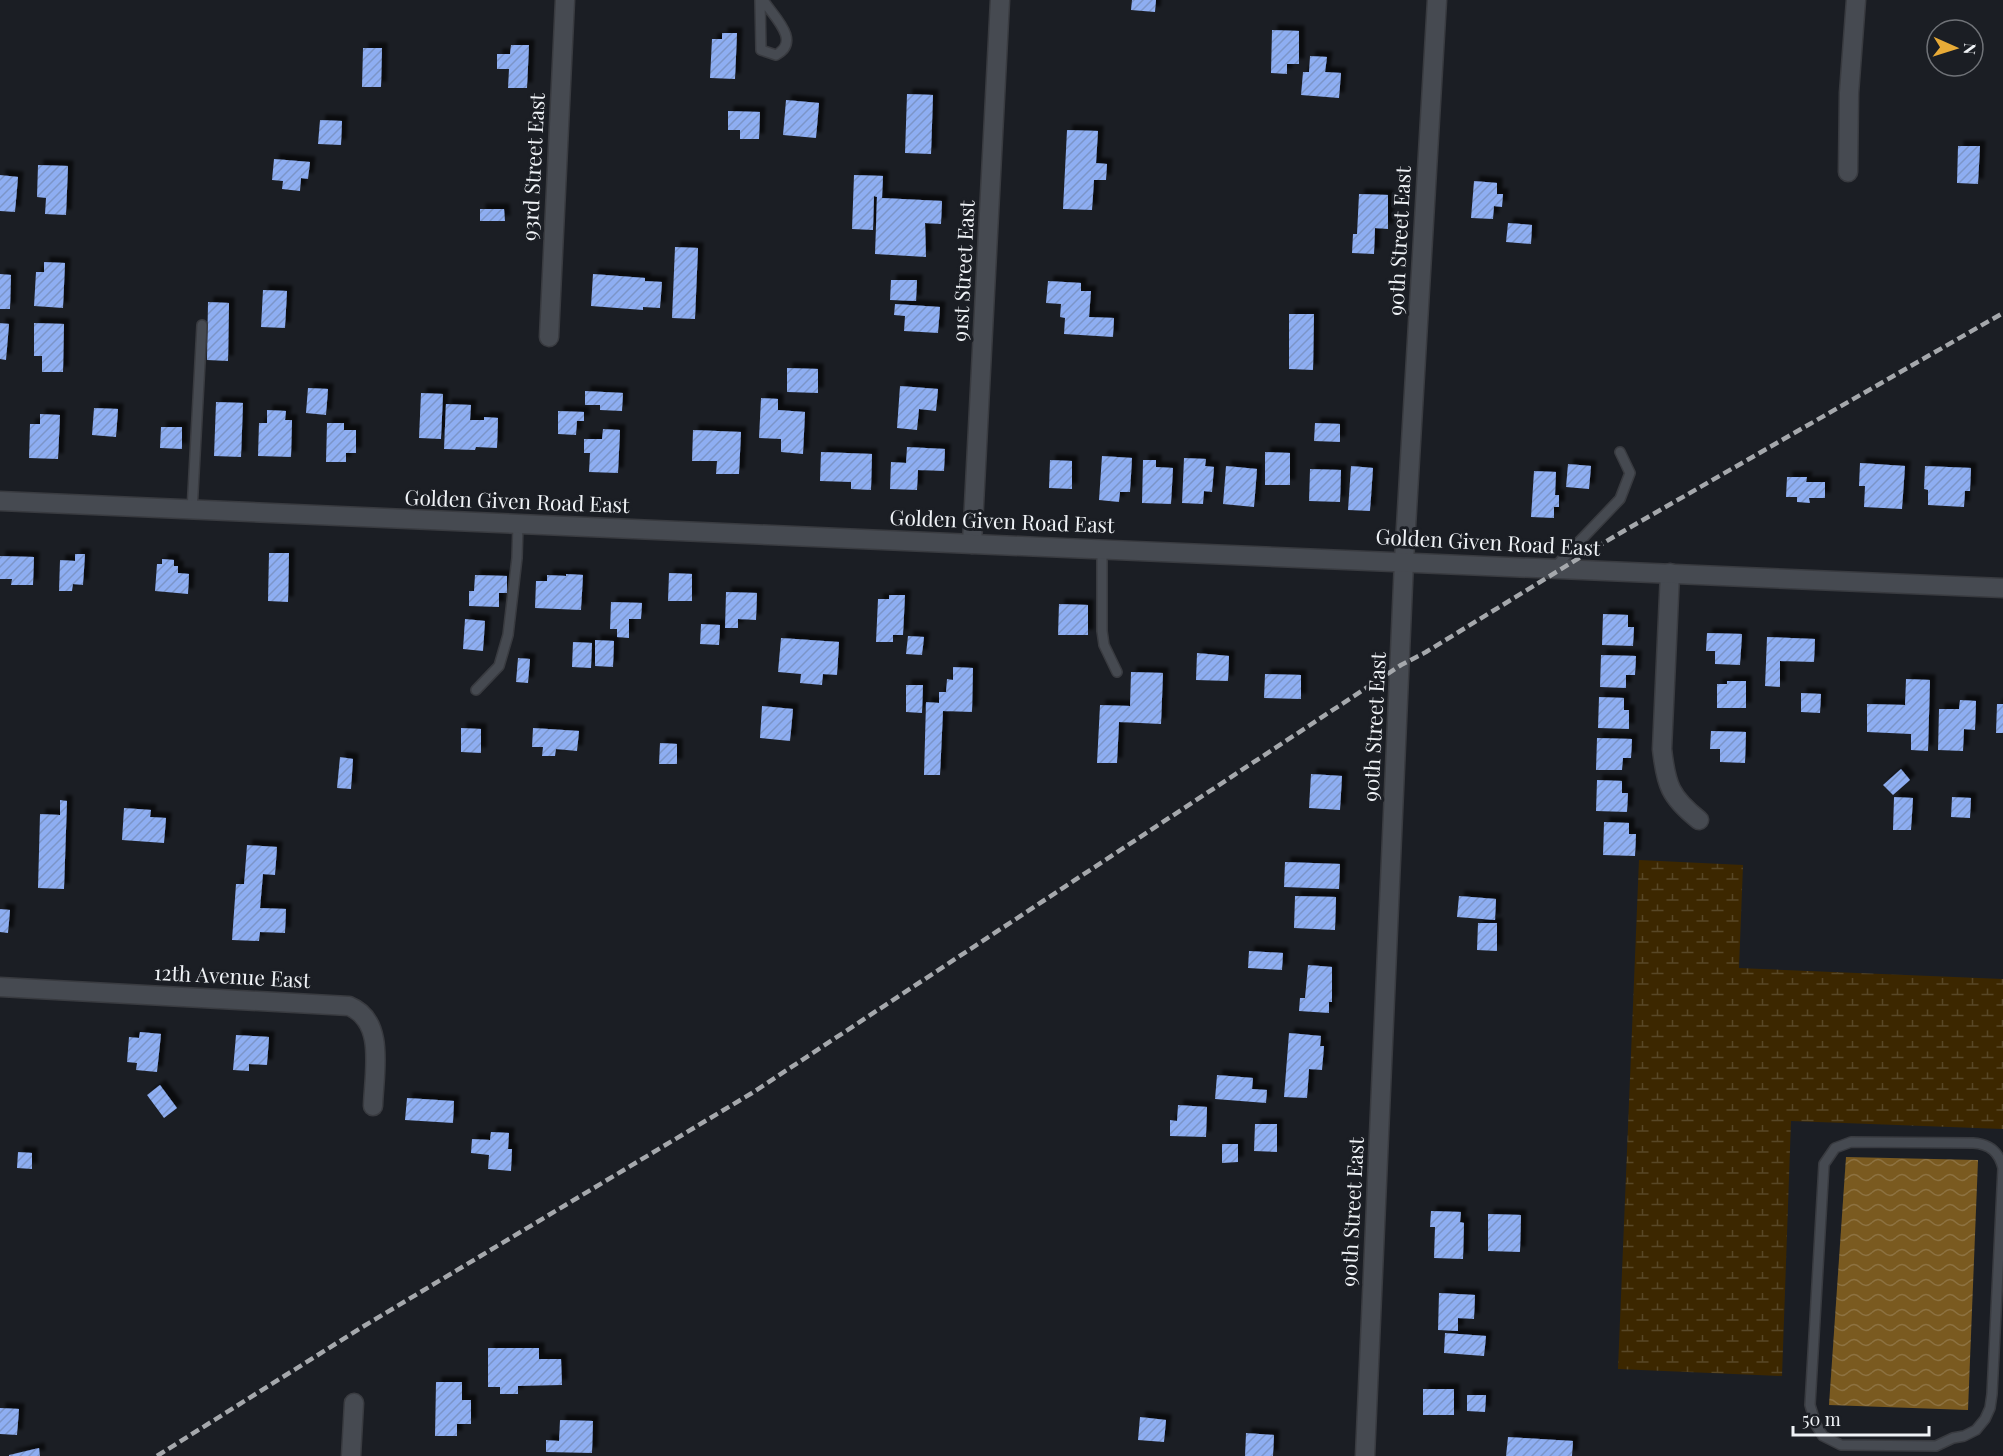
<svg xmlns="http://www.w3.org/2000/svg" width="2003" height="1456" font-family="'Playfair Display',serif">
  <defs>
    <pattern id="wetland-marsh" width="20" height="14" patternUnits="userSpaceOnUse" patternTransform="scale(1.5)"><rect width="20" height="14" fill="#3c2700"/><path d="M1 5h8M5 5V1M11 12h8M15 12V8" fill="none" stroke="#584726"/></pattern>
    <pattern id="water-waves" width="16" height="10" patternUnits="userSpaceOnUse" patternTransform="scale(1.5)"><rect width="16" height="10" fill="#7a5a20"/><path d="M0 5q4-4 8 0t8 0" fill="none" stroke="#8d7241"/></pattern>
    <pattern id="building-hatch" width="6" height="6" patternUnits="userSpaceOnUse" patternTransform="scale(1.5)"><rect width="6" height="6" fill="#8eaef2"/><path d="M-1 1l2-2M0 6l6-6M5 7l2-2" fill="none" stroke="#7c95c8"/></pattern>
    <filter id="shadow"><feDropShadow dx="5.5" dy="-5.5" stdDeviation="1.5" flood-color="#0009"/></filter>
  </defs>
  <rect width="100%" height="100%" fill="#1b1e24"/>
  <polygon fill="url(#wetland-marsh)" points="1639,860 1743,865 1739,968 2003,979 2003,1129 1791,1121 1782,1376 1618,1369"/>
  <polygon fill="url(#water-waves)" points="1846,1157 1978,1160 1968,1410 1829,1405"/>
  <g fill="url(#building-hatch)" filter="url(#shadow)">
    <polygon points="1132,0 1156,0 1155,12 1131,10"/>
    <polygon points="1272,30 1299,31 1299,64 1287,64 1287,74 1271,73"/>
    <polygon points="722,33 737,33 735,79 710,78 712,39 722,39"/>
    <polygon points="511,45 529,45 527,88 508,88 509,69 497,69 497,54 510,54"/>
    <polygon points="363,48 382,48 381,87 362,87"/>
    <polygon points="1310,56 1327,57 1325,72 1341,73 1339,98 1301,95 1303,72 1309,72"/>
    <polygon points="907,94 933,95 931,154 905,153"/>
    <polygon points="786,100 819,103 816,138 783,135"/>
    <polygon points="728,111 760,112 759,139 740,139 740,130 728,130"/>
    <polygon points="320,120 342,121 341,145 318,144"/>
    <polygon points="1067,130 1098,131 1096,163 1107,164 1106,180 1094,180 1092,210 1063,209"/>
    <polygon points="1958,146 1980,146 1978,184 1957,183"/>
    <polygon points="274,159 310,162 308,179 301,178 300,191 282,189 283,181 272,180"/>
    <polygon points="38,165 68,166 66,215 45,214 46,198 37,197"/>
    <polygon points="0,175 18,177 15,212 0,211"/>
    <polygon points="854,175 883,176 882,198 942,201 941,224 925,223 926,257 875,254 877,197 874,196 873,230 852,229"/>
    <polygon points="1474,181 1497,183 1497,194 1503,194 1502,207 1494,206 1493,219 1471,218"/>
    <polygon points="1359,194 1388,195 1388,229 1375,228 1374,254 1352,253 1353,234 1357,234"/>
    <polygon points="480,209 504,209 505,221 480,221"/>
    <polygon points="1508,223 1532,225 1531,244 1506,242"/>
    <polygon points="675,247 698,248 695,319 672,318"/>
    <polygon points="44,262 65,263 63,308 34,306 36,272 44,272"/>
    <polygon points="0,274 11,275 10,309 0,309"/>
    <polygon points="593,274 645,278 645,281 662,282 660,308 643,307 643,310 591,306"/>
    <polygon points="891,280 917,280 916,301 890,300"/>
    <polygon points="1048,281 1081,283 1081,291 1091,291 1089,317 1114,318 1113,337 1064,334 1065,318 1060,317 1061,304 1046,303"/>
    <polygon points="263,290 287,291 285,328 261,327"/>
    <polygon points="208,302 229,303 228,361 207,360"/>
    <polygon points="895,304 940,307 938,333 904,331 905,316 894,315"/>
    <polygon points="1289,314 1314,314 1313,370 1289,369"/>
    <polygon points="0,323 9,324 6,360 0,359"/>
    <polygon points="34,323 64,324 63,372 42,372 42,356 34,356"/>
    <polygon points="787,368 818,369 818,393 787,392"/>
    <polygon points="900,386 938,389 936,411 919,409 917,430 897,428"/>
    <polygon points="308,388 328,389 326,415 306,413"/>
    <polygon points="585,391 623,393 622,411 600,410 600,405 585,405"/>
    <polygon points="421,393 443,394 441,439 419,438"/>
    <polygon points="761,398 778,399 778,410 805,412 803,454 781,452 781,439 759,438"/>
    <polygon points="216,402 243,403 241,457 214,456"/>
    <polygon points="446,404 471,405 470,420 484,420 484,417 498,418 497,448 476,447 475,450 444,449"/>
    <polygon points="94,408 118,409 116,437 92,435"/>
    <polygon points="267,410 286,411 285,420 292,420 291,457 258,456 259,423 267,423"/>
    <polygon points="558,411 584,412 584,421 577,421 576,435 558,434"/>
    <polygon points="40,414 60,415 58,459 29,458 30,424 40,424"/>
    <polygon points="327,423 344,423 344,430 356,430 356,453 346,453 346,462 326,462"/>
    <polygon points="1315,423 1340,424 1340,442 1314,441"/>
    <polygon points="161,427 182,427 182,449 160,448"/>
    <polygon points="603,429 620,430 618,473 589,472 590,453 584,453 584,439 602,439"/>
    <polygon points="693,430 741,432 739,474 716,474 717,461 692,461"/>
    <polygon points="907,447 945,449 944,471 918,470 917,490 890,489 891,462 906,463"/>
    <polygon points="821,452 872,454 871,490 851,489 851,482 820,481"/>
    <polygon points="1265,452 1290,453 1290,485 1265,485"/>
    <polygon points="1102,456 1132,458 1130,492 1120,492 1119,502 1099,500"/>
    <polygon points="1184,458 1206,459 1205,466 1214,467 1212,492 1204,491 1203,504 1182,503"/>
    <polygon points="1050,460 1072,461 1072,489 1049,488"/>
    <polygon points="1143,460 1156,460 1156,467 1173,468 1171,504 1142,503"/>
    <polygon points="1860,463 1905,466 1902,509 1864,507 1865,486 1859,486"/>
    <polygon points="1568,464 1591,466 1589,489 1566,487"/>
    <polygon points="1226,466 1257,469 1254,507 1223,504"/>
    <polygon points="1351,466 1373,468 1370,511 1348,510"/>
    <polygon points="1925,466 1971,468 1970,491 1965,491 1964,507 1928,505 1928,490 1924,489"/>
    <polygon points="1310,469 1341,470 1340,502 1309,501"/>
    <polygon points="1534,471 1556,472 1555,495 1559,495 1559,507 1554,507 1554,518 1531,517"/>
    <polygon points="1787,477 1807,477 1806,482 1825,482 1825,498 1809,498 1810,503 1797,502 1797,497 1786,497"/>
    <polygon points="269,553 289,553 288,602 268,601"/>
    <polygon points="75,554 85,554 83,585 73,584 72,591 59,591 60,560 75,561"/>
    <polygon points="0,556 34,557 33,585 11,585 12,579 0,579"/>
    <polygon points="162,559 174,560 174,566 178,566 178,573 189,574 188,594 155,591 157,564 162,564"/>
    <polygon points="669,573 692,574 692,601 668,601"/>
    <polygon points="566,574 583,575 581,610 535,608 536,581 547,581 547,575 566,576"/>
    <polygon points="475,575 507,576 507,593 499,593 499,607 469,606 469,591 474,591"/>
    <polygon points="726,592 757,593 756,620 738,619 738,628 725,628"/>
    <polygon points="889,595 905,595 903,635 893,635 893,642 876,642 878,599 889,599"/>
    <polygon points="611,602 642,603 641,619 629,619 629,638 617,637 617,629 610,629"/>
    <polygon points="1059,604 1088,605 1088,635 1058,635"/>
    <polygon points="1603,614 1628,615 1628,627 1634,627 1633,646 1602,645"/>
    <polygon points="465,619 485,621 483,651 463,649"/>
    <polygon points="701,624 720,625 719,645 700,644"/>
    <polygon points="1707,633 1742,634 1740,665 1715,664 1715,651 1706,651"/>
    <polygon points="908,636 924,637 922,655 906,654"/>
    <polygon points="1767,637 1815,639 1814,662 1780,661 1780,687 1765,686"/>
    <polygon points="781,638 839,642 837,675 823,674 822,685 800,683 801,674 778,672"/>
    <polygon points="595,640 614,641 613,667 595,666"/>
    <polygon points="573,642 592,643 591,668 572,667"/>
    <polygon points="1197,653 1229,656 1228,681 1196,680"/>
    <polygon points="1601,655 1636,656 1635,675 1626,675 1626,688 1600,687"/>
    <polygon points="518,658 530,659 528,683 516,682"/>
    <polygon points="953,667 973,668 972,712 943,711 940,775 924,775 926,702 939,703 939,692 946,692 947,679 953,680"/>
    <polygon points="1131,672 1163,673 1161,724 1119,722 1117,763 1097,763 1100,705 1130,706"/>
    <polygon points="1265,674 1301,675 1301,699 1264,698"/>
    <polygon points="1906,679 1930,680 1928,751 1911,750 1911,734 1867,732 1867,704 1905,705"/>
    <polygon points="1727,681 1746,681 1746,708 1717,708 1717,684 1727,684"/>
    <polygon points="906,685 923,685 922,713 906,712"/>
    <polygon points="1801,693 1821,694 1820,713 1801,712"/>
    <polygon points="1599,697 1624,698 1624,710 1629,710 1629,729 1598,728"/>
    <polygon points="1960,700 1976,701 1975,730 1964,729 1963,751 1938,750 1939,709 1959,709"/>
    <polygon points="1997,704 2003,704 2003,733 1996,733"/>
    <polygon points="762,706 793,709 790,741 760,738"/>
    <polygon points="461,728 481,729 481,753 461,752"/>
    <polygon points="533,728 579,731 577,751 556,749 555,756 542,756 543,747 532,747"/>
    <polygon points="1711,731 1746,732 1745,763 1720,762 1720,749 1710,749"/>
    <polygon points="1597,738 1632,739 1631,758 1623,758 1622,770 1596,770"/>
    <polygon points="660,743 677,744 677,764 659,764"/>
    <polygon points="340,757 353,759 351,789 337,788"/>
    <polygon points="1901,769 1910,780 1893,795 1883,785"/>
    <polygon points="1311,774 1342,776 1340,810 1309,808"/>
    <polygon points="1597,780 1622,781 1622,793 1628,793 1627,812 1596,811"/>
    <polygon points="1894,797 1913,798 1911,830 1893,830"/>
    <polygon points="1952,797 1971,798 1970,818 1951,817"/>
    <polygon points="60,800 67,801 64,889 38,888 40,814 60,815"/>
    <polygon points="124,808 151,810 150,817 166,818 164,843 122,840"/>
    <polygon points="1604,822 1629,823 1629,834 1636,834 1635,856 1603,855"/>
    <polygon points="247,845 277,847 275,875 263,874 260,908 286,909 285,933 260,932 259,941 232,940 236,884 244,884"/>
    <polygon points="1285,862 1340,864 1339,889 1284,887"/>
    <polygon points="1295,896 1336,897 1335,930 1294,928"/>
    <polygon points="1459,896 1496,899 1495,920 1457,917"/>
    <polygon points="0,909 10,910 8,933 0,932"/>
    <polygon points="1478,923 1497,923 1497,951 1477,950"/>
    <polygon points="1249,951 1283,953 1282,970 1248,968"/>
    <polygon points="1308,965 1332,967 1332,1002 1329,1002 1329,1013 1299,1011 1300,998 1305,998"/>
    <polygon points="140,1032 161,1034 157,1072 136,1070 137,1063 127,1062 129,1037 139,1038"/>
    <polygon points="1289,1033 1321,1036 1320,1046 1324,1046 1322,1070 1309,1069 1307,1098 1284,1097"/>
    <polygon points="236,1035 269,1037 267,1065 249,1064 249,1071 233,1070"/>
    <polygon points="1217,1075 1253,1078 1252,1089 1267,1090 1266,1103 1215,1099"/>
    <polygon points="160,1085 177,1108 164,1118 147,1095"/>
    <polygon points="407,1098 454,1101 453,1123 405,1120"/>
    <polygon points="1178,1105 1207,1107 1206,1137 1170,1136 1170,1120 1177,1121"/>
    <polygon points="1255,1124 1277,1124 1277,1152 1254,1151"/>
    <polygon points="491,1132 509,1133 508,1149 512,1149 511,1171 488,1169 489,1155 471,1153 472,1139 490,1140"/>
    <polygon points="1222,1144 1238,1144 1238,1162 1222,1163"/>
    <polygon points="18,1152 32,1153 32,1169 17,1168"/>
    <polygon points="1431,1211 1461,1212 1460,1222 1464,1223 1463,1259 1434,1258 1435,1227 1430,1227"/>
    <polygon points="1488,1214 1521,1215 1520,1252 1488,1251"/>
    <polygon points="1439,1293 1475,1295 1474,1319 1458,1318 1458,1331 1438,1330"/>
    <polygon points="1445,1333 1486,1336 1484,1356 1444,1353"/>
    <polygon points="488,1348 539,1348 539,1359 561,1359 562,1385 518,1386 518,1394 500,1394 500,1387 488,1387"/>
    <polygon points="436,1382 462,1382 462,1400 471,1400 471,1424 457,1424 457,1436 435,1436"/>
    <rect x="1423" y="1389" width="31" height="26"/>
    <polygon points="1467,1395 1486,1395 1485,1412 1467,1411"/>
    <polygon points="0,1408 19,1409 17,1435 0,1434"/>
    <polygon points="1140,1417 1166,1420 1164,1442 1138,1440"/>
    <polygon points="560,1420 593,1421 592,1453 546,1452 546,1440 559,1441"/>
    <polygon points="1246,1433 1274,1435 1273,1456 1245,1456"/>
    <polygon points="1508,1437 1573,1441 1572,1456 1506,1456"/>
    <polygon points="39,1448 40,1456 9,1456 9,1455"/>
  </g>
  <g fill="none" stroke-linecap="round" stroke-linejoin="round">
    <defs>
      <g id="lane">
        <path d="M760 0 761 50 776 55C802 41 773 16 763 0"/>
        <polyline points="192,511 202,325"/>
        <polyline points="1102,549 1102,631 1104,645 1117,672"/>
        <polyline points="1554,568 1620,499 1630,473 1620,452"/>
        <polyline points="476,690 499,666 508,635 517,558 518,524"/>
        <path d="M2003 1168C1999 1152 1990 1144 1973 1143L1851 1142 1835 1148 1824 1164 1810 1405 1816 1425 1823 1436 1841 1445 1936 1446 1953 1438 1964 1436 1976 1430 1985 1419 1990 1408 1992 1394 2003 1168"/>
      </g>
      <g id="street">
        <polyline points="1848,172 1849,93 1856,0"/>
        <polyline points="549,337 565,0"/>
        <polyline points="972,544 1000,0"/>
        <path d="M1670 573 1662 749C1666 785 1670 797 1699 820"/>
        <path d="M0 987 349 1006C386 1021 374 1072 373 1106"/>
        <polyline points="351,1456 354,1403"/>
        <polyline points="1365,1456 1404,561 1437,0"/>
      </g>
      <path id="secondary" d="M0 501C668 532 1335 559 2003 588"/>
    </defs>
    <use href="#lane" stroke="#393b40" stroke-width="12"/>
    <use href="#street" stroke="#393b40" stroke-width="21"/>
    <use href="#secondary" stroke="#393b40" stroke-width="21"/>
    <use href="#lane" stroke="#464a51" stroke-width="9"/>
    <use href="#street" stroke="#464a51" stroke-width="18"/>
    <use href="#secondary" stroke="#464a51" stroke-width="18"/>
    <polyline stroke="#a5a8ac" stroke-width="4.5" stroke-dasharray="9 4.5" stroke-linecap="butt" points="157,1456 364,1326 752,1093 1401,665 1426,652 1615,536 2003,313"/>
  </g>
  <g text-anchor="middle" stroke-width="6" stroke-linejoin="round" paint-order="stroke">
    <g font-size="21" fill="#eff2f6" stroke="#1b1e24">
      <text transform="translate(534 167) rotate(-87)" y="7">93rd Street East</text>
      <text transform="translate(1400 241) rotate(-87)" y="7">90th Street East</text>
      <text transform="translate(964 271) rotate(-87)" y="7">91st Street East</text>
      <text transform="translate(517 502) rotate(2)" y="7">Golden Given Road East</text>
      <text transform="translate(1002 522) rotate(2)" y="7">Golden Given Road East</text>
      <text transform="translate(1488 543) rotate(3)" y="7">Golden Given Road East</text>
      <text transform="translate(1375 727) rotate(-87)" y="7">90th Street East</text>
      <text transform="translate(232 977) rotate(3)" y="7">12th Avenue East</text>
      <text transform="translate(1353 1212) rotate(-87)" y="7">90th Street East</text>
    </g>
  </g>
  <g transform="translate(1955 48) rotate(93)"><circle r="28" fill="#1b1e24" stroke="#707378" stroke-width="1.5"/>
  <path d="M0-4.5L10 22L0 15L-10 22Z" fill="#e8ab37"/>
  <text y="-9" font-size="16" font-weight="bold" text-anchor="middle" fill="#eff2f6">N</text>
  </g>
  <path d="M1793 1426v9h136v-9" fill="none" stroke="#eff2f6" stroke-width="3"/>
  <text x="1802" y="1426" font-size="18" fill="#eff2f6" stroke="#1b1e24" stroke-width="4.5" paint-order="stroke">50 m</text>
</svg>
